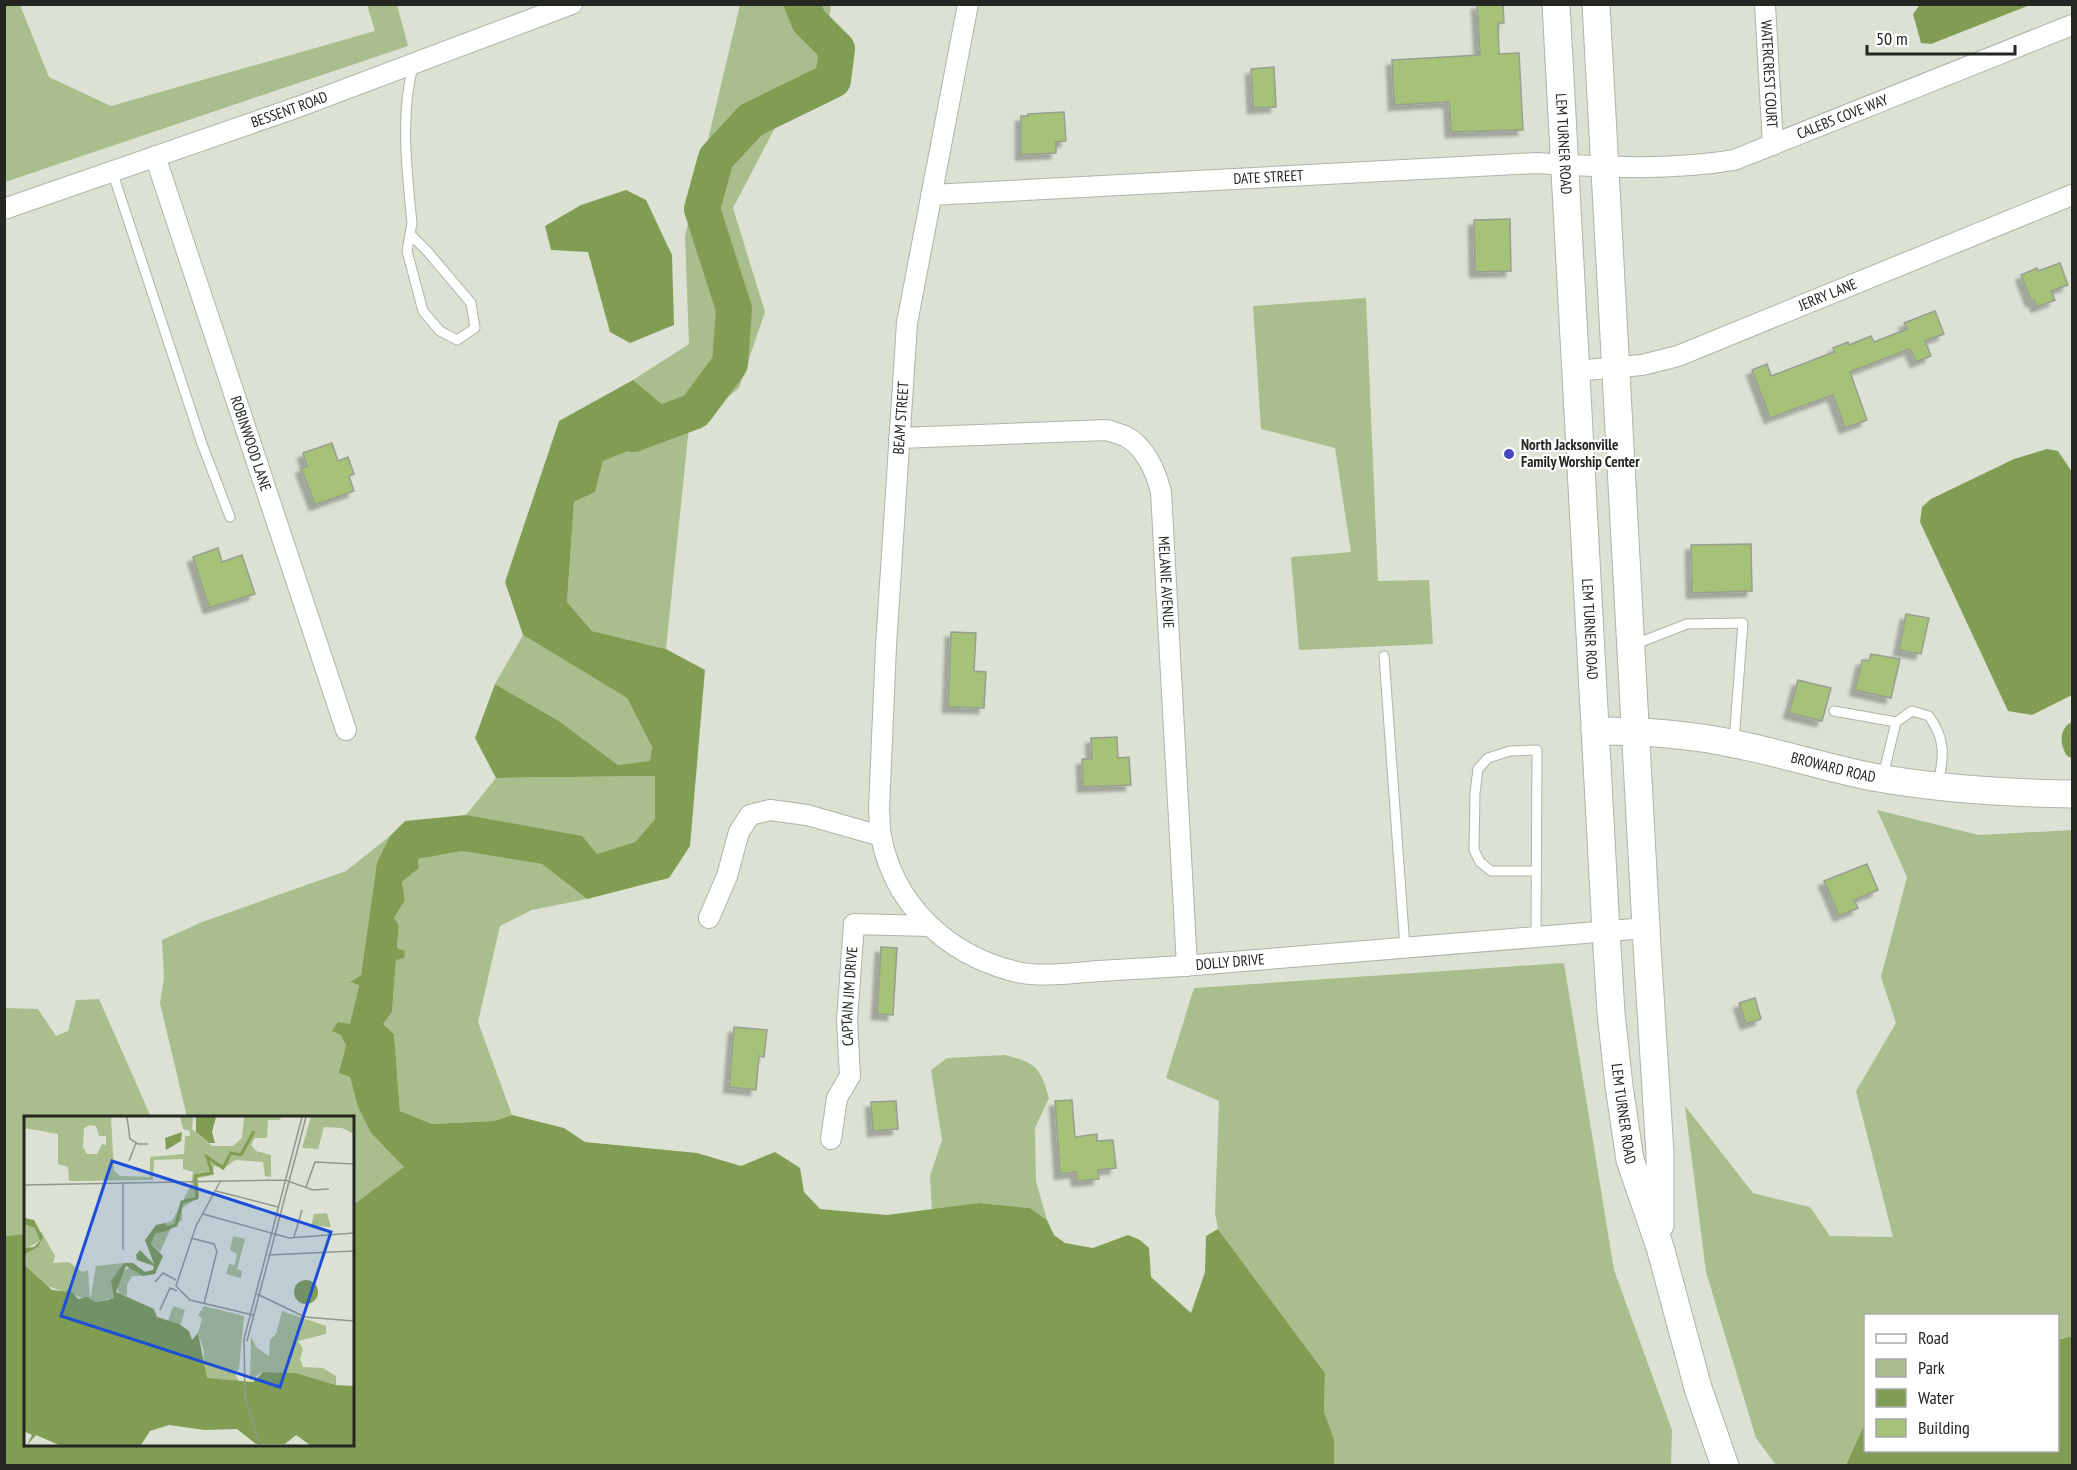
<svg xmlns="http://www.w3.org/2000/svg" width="2077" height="1470" font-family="'PT Sans Narrow',sans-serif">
  <defs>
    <filter id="shadow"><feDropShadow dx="-5.5" dy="5.5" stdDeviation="1.5" flood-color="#0004"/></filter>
  </defs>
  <rect width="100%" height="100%" fill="#dbe2d4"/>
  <g fill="#aabe8d">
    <polygon points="4,5 20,5 49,77 111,106 375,31 367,5 397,5 408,46 5,182"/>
    <polygon points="740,5 829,5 831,8 828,23 852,64 840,92 778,122 733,208 765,312 739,388 689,427 666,649 592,631 567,602 574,502 595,492 603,461 689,427 633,380 689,344 685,236"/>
    <polygon points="1366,298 1378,581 1429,580 1433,644 1299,650 1291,557 1351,552 1335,448 1261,429 1253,306"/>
    <polygon points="523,635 627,698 652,747 650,762 618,765 559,721 495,684"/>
    <polygon points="656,776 655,819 635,842 596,855 466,815 496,778"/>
    <polygon points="1877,810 1979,835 2072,830 2072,1336 2058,1340 2058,1316 1866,1316 1865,1423 1846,1465 1776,1465 1756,1438 1706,1272 1685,1106 1753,1193 1810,1207 1830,1236 1893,1237 1856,1091 1896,1023 1881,977 1907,877"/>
    <polygon points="390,836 377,862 361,975 351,981 359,984 350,1025 341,1035 346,1046 350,1077 358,1107 371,1133 405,1167 353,1205 352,1118 187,1117 160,1003 164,978 162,940 202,922 346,871"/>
    <polygon points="462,851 542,864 587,899 532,910 500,926 478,1022 512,1115 494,1121 432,1124 400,1111 394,1034 383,1024 392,1012 396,960 405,951 397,948 399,925 394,918 405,900 402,882 419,868 418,859"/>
    <polygon points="1564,963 1614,1270 1672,1430 1671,1465 1334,1465 1334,1439 1324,1413 1325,1373 1218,1229 1215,1213 1219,1101 1166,1078 1194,988"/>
    <polygon points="99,999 151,1117 26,1118 25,1234 5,1236 5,1008 38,1009 56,1036 68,1031 76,1000"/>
    <path d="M1005 1055C1036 1063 1040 1067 1049 1098L1035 1128 1036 1181 1047 1220 1030 1208 979 1203 932 1210 930 1176 942 1140 931 1070 947 1058Z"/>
  </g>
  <g fill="#819d54">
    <polygon points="1923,4 2030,4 2030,5 1931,44 1921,43 1913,14 1919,6"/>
    <polygon points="626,190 646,200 672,255 674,325 630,343 610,332 588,252 551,250 545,226 581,205"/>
    <polygon points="633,380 689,427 603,461 595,492 574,502 567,602 592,631 666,649 705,670 690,846 669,878 587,899 542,864 462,851 418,859 419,868 402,882 405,900 394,918 399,925 397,948 405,951 404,958 396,960 392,1012 383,1024 394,1034 400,1111 432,1124 494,1121 512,1115 564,1128 585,1142 697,1153 741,1166 775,1152 800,1168 804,1192 820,1209 887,1215 979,1203 1030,1208 1047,1220 1054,1235 1065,1243 1093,1248 1128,1235 1140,1240 1149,1248 1151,1277 1191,1313 1205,1272 1206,1236 1218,1229 1325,1373 1324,1412 1334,1439 1334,1465 5,1465 5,1236 25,1234 26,1444 352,1444 353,1205 404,1167 371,1133 358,1107 350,1077 339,1073 346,1046 341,1035 332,1031 338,1022 350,1024 359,985 350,982 361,975 377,862 390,836 405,821 466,815 582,836 597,854 635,842 655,819 655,776 496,778 475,738 495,684 559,721 618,765 650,761 652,747 627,698 523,635 505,582 559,421"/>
    <polygon points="2047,449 2058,451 2072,472 2072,695 2032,715 2008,711 1920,522 1922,507 1931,499 2014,459"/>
    <path d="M2072 722V758L2067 756C2060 745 2058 729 2072 722Z"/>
    <polygon points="2072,1336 2072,1465 1846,1465 1865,1423 1866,1450 2058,1450 2058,1340"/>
  </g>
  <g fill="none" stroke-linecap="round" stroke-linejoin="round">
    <polyline stroke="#819d54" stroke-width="36" points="633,434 695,411 730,364 734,309 702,209 716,158 751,120 833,80 837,49 809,21 802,4"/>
  </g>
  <g fill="#a5c278" stroke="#989e91" stroke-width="1.5" filter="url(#shadow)">
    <polygon points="1477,4 1503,4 1504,23 1498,23 1499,54 1519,53 1523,130 1451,132 1449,102 1394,105 1392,60 1480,55"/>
    <polygon points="1274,67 1276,107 1253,108 1251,69"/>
    <polygon points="1064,112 1066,141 1056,142 1056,153 1021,155 1021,116 1028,116 1028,114"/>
    <polygon points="1510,219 1511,271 1475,272 1474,220"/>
    <polygon points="2060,263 2068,285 2051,291 2055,300 2037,307 2034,300 2031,301 2021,275 2037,268 2038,271"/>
    <polygon points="1935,311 1944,334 1925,341 1931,356 1916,362 1910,349 1850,372 1867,420 1845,428 1833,395 1770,418 1752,370 1767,364 1771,376 1834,352 1833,348 1848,342 1849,345 1871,336 1874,342 1907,329 1904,323"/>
    <polygon points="332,443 338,461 348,457 354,474 349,476 354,491 315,505 301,468 307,466 303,453"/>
    <polygon points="1751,544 1752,591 1692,593 1691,545"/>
    <polygon points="218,548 222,562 242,555 255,594 209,608 193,557"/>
    <polygon points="1906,614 1929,618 1921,654 1899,650"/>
    <polygon points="951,632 976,633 974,671 986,672 984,708 948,707"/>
    <polygon points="1871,654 1900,659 1891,698 1855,690 1862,660 1869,661"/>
    <polygon points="1798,680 1831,688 1822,721 1789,713"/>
    <polygon points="1117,737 1118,758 1129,757 1131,785 1083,787 1082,759 1092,759 1091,738"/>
    <polygon points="1867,864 1878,890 1854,900 1858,908 1839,916 1824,881"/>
    <polygon points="881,947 897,948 893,1015 877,1014"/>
    <polygon points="1755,998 1761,1019 1746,1024 1739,1003"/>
    <polygon points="734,1027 767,1030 764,1057 759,1056 756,1090 729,1087"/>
    <polygon points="1072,1100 1075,1137 1097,1134 1097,1141 1113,1140 1116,1168 1098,1170 1099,1179 1077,1181 1076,1172 1060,1174 1055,1101"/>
    <polygon points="896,1101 898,1129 873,1131 871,1102"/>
  </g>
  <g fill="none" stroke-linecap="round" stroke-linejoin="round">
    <defs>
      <g id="service">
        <polyline points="112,171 202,444 230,517"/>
        <path d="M410 234 427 251 471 303 475 328 457 340 440 331 423 311 407 251 412 223C407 172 400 116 413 66"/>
        <polyline points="1633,645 1687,624 1743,623 1734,741"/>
        <polyline points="1384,656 1405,948"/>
        <polyline points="1834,711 1896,722 1883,776"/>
        <path d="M1896 722 1912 711 1929 716C1946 740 1944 756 1938 784"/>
        <polyline points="1536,937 1537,750 1510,751 1488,758 1478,769 1475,793 1474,850 1480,862 1491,871 1536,871"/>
      </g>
      <g id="minor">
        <path id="s1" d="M968 4 907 323 886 646 879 809C880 818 879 828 881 836 894 905 947 954 1013 971 1040 978 1071 973 1099 971 1135 969 1171 967 1207 964 1353 952 1499 939 1646 928"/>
        <path id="s2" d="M1765 4 1773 145"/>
        <path id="s3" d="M155 156 346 730"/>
        <path id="s4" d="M931 195 1537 163C1603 167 1669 171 1734 160L2072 25"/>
        <path id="s5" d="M4 209 298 107 572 4"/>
        <path id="s6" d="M1575 371 1642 365 1678 356 2072 195"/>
        <path id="s7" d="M899 438 1107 430C1113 432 1119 434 1125 436 1145 446 1156 472 1161 492L1187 966"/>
        <polyline points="709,918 727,876 739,832 750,815 770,810 807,815 881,836"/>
        <path id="s8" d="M831 1139 837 1098 850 1076 847 1020 854 924 929 926"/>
      </g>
      <g id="secondary">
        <path id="s9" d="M1556 4 1606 931 1611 1013 1619 1086 1630 1160 1660 1247 1698 1388 1725 1466"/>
        <polyline points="1596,4 1647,946 1660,1153 1660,1225"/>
        <path id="s10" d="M1595 731C1642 731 1689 734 1735 744 1781 753 1827 768 1873 777 1939 789 2005 793 2072 794"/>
      </g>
    </defs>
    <use href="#service" stroke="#aeb4a7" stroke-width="11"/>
    <use href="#minor" stroke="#aeb4a7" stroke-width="22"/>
    <use href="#secondary" stroke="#aeb4a7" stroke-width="29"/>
    <use href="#service" stroke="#fff" stroke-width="9"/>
    <use href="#minor" stroke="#fff" stroke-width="20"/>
    <use href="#secondary" stroke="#fff" stroke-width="27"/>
  </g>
  <circle fill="#4648bd" stroke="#fff" stroke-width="2" cx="1509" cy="454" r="6"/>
  <g text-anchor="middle" stroke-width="4.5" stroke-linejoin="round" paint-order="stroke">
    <g font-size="15" fill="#242621" stroke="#fff">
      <text dy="5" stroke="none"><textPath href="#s2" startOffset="70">WATERCREST COURT</textPath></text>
      <text dy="5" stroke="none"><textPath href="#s5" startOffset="302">BESSENT ROAD</textPath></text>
      <text dy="5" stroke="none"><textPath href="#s4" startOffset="921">CALEBS COVE WAY</textPath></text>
      <text dy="5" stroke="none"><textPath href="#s9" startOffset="140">LEM TURNER ROAD</textPath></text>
      <text dy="5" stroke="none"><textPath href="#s4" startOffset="338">DATE STREET</textPath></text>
      <text dy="5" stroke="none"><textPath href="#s6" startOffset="266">JERRY LANE</textPath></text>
      <text transform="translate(901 418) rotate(-86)" y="5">BEAM STREET</text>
      <text dy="5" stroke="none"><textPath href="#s3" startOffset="303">ROBINWOOD LANE</textPath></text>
      <text dy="5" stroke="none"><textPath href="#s7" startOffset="386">MELANIE AVENUE</textPath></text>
      <text dy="5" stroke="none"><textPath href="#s9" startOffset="626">LEM TURNER ROAD</textPath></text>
      <text dy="5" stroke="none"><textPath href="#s10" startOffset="242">BROWARD ROAD</textPath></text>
      <text dy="5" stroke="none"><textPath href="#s1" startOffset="1256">DOLLY DRIVE</textPath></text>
      <text dy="5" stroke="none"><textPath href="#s8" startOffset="147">CAPTAIN JIM DRIVE</textPath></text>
      <text dy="5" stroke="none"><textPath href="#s9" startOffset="1112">LEM TURNER ROAD</textPath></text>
    </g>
    <g font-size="15" font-weight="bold" fill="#242621" stroke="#fff" text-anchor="start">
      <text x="1521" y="450">North Jacksonville<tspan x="1521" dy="17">Family Worship Center</tspan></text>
    </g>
  </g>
  <g transform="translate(24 1116)">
    <rect width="330" height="330" fill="#dbe2d4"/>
    <path d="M0 1H87L90 55 96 60 126 61V41L160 38 161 20H166V15L159 13 156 1H169L168 13 188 30H209L218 22 220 1H257L256 4H244L243 22H231L227 29 232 35 247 39V61L241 60 239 46 211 44 201 52 190 50 189 59 174 62 175 81 158 92V104L146 114 136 136 127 128 131 118 145 114 141 107 148 105 167 69 169 56 159 53V43L130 44 129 64 45 65 44 51 34 48V18L0 12ZM66 9 72 10 75 20H82V29L78 28 73 38H63L59 31 60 12ZM287 1H330V18L318 12 300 11 294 33 278 32ZM303 97 307 111 287 110 290 98ZM0 108 11 112 16 125 1 133ZM17 115 31 140 29 147 45 146 58 156 64 154 66 184 72 150 100 147 88 165 90 182 71 186 20 169 0 149V139L14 131ZM209 120 221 123 213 153 218 155 217 162 202 158 205 148 211 149 213 138 206 134ZM107 151 119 160H108L103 169V180L95 178 93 166 98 156ZM149 190 161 194 156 210 144 205ZM180 190 220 200 215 253 211 258 215 265H191L183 262 179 255 180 235 174 217 178 203 174 199ZM258 195 302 210V218L274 225 279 233 276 243 279 251 299 252 312 260V269L272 257 238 256 226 265 227 220 232 231 245 240 246 224 252 218Z" fill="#aabe8d" fill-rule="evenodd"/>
    <path d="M172 1H192L188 16 191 27H185L172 16ZM158 16 157 25 142 34 141 22ZM0 102 10 104 19 121 14 131 0 139V132L10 131 16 125 11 112 0 108ZM141 107 146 114 131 118 127 128 139 140 131 158 119 160 102 150 92 176 130 193 133 201 155 208 165 215 168 224 174 217 183 262 229 266 239 256 272 257 312 269 330 270V329H286L272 319 261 328H232L213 313 181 314 145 309 126 315 117 329H35L12 319 3 329 8 319 0 315V149L28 174 48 176 54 183 64 181 71 186 84 184 90 182 87 165 100 147H109L121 156 129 154 130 150 113 144 112 139 116 134 130 148 121 124 132 109ZM270 176a12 12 0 1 1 24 0a12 12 0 1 1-24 0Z" fill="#819d54"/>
    <path fill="none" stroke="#819d54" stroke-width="3" d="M217 39 230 15M141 113 152 109 158 86 173 82 171 60 188 57 183 41 199 52 207 37 217 39"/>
    <path fill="none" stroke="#92978c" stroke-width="1.5" d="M103 1 106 23 114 28H124M105 45 112 27M197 64 172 110 152 170 166 184 229 199M99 67V134M0 69 261 64 289 74 305 73M282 71 291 46 330 48M192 75 254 91M179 98 265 122 330 117M270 121 278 94M167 122 190 128 193 135 180 188M244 139 330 135M131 166 139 157 152 164M233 178 281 201 330 205M136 194 146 172 153 175M223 225 282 1M236 329 221 280 220 223 278 1"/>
    <path fill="#1d4ed8" fill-opacity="0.15" stroke="#1d4ed8" stroke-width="3" d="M88 45 307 116 256 271 37 200Z"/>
    <rect width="330" height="330" fill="none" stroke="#242621" stroke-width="3"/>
  </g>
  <rect width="2077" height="1470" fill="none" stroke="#242621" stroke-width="12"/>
  <rect x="1864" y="1314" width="195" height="138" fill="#ffffff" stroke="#a7a8a6" stroke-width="1.5"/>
  <rect x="1876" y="1334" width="30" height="9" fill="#ffffff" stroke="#a7a8a6" stroke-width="1.5"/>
  <text x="1918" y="1344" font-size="18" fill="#242621">Road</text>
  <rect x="1876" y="1359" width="30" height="18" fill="#aabe8d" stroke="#a7a8a6" stroke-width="1.5"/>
  <text x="1918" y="1374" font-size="18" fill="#242621">Park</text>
  <rect x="1876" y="1389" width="30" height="18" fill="#819d54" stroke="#a7a8a6" stroke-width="1.5"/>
  <text x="1918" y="1404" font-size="18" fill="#242621">Water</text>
  <rect x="1876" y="1419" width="30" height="18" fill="#a5c278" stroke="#a7a8a6" stroke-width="1.5"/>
  <text x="1918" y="1434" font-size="18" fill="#242621">Building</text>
  <path d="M1867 45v9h148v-9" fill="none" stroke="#242621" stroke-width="3"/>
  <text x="1876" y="45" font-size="18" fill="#242621" stroke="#ffffff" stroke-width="4.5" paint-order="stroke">50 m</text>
</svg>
